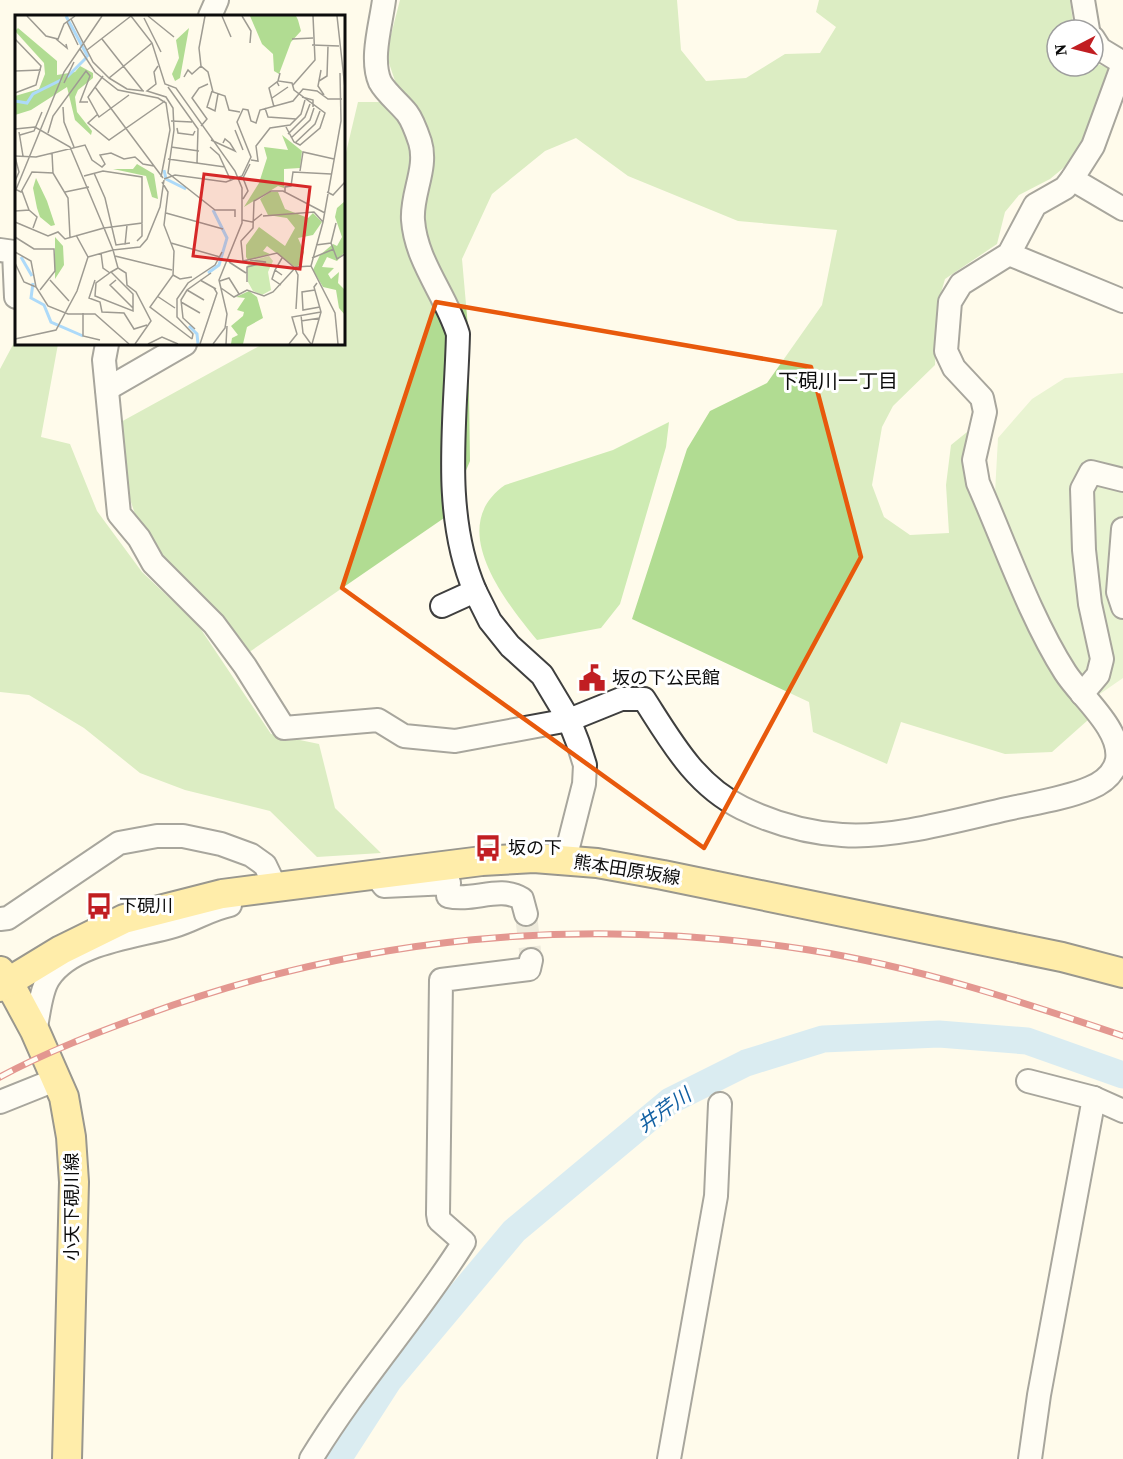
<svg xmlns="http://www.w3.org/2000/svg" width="1123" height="1459" font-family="'Source Serif 4','Noto Sans JP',serif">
  <rect width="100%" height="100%" fill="#fffbeb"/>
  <g fill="#ceebb3">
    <polygon points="1123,373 1123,678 1097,696 1066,657 995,493 998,438 1032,399 1065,378"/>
    <path d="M669 422 666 447 620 604 601 628 537 640C505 601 445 527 505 485L613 450Z"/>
  </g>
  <g fill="#b1dc92">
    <path d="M400 0H677L681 50 706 81 746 78 785 54 820 53 836 27 816 12 819 0H1070L1074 30H1057V66H1093V62L1108 68 1079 155 1050 179 1019 195 1005 212 997 244 945 279 937 307 935 365 893 406 882 427 872 485 884 517 910 535 949 533 946 485 951 445 972 428 970 454 1044 647 1088 720 1052 752 1005 754 901 722 887 764 813 732 809 702 632 619 687 449 710 411 767 383 822 305 837 230 738 221 628 176 576 138 545 151 492 194 462 259 468 327 470 461 447 516 248 653C212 613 168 573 141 526 124 496 123 457 119 423L263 344H344V161L358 102H402L386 54Z"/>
    <polygon points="16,339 16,344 58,344 41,437 70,444 97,511 142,572 198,625 271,734 319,744 335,808 381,853 317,857 270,811 185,790 140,773 84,728 29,695 0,692 0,369"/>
  </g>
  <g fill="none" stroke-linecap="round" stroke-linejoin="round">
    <polyline stroke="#addaf9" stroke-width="27" points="338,1459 389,1380 514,1231 670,1101 746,1063 823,1039 939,1034 1027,1041 1123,1075"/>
    <polyline stroke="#dbd7ca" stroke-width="22" stroke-dasharray="22 11" stroke-linecap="butt" points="526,914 531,960"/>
    <defs>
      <g id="minor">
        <path d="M384 0C381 24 370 59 380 82 386 93 399 103 407 113 413 121 417 133 420 142 428 168 411 194 413 220 416 262 446 295 458 334 456 419 441 512 475 591"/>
        <polyline points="1083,0 1088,30"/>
        <polyline points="210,16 217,0"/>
        <polyline points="1093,38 1100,49 1123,63"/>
        <polyline points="1072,179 1123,209"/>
        <polyline points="0,250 14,252 16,297"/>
        <polyline points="1009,254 1123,301"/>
        <path d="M107 344 104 360 119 514 139 538 153 563 214 624 245 666 284 728 378 720 404 736 455 741 569 720 621 699H644C671 741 695 785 742 808 773 823 807 833 842 835 891 839 958 820 1007 809 1034 803 1064 799 1090 788 1102 783 1114 774 1117 760 1122 729 1080 696 1065 672 1030 617 1005 544 978 483L974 460 985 412 982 398 954 368 946 351 950 302 961 284 1009 254 1035 205 1065 188 1072 179 1093 146 1123 64"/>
        <polyline points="107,389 185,344"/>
        <polyline points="1123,529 1118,592 1123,607"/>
        <polyline points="442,606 475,591 490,621 510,646 542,675 569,720 578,743 585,765 584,784 565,859"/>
        <polyline points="1082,694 1098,675 1102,659 1090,604 1084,550 1082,489 1091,472 1123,480"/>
        <path d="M376 876 384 886 449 883 448 896C473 902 500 885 522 899L526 914"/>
        <polyline points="0,919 8,918 119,843 157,836 183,836 221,844 251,855 265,865 275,886"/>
        <path d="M35 1031C39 1015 40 991 49 978 73 942 137 937 174 926 194 920 210 909 230 905"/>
        <polyline points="1028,1081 1094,1098 1123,1111"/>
        <polyline points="0,1102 55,1080"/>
        <path d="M311 1459C357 1383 417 1317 464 1242L439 1220 438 1214 441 980 529 969 531 960"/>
        <polyline points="669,1459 716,1196 720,1104"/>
        <polyline points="1030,1459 1039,1395 1094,1098"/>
      </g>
      <g id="major">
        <polyline points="0,971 8,981 35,1031 64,1097 71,1137 74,1182 67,1459"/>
        <polyline points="0,987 61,950 124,919 222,894 482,861 534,858 597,863 663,875 1062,957 1123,973"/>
      </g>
    </defs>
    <use href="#minor" stroke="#3f3f3f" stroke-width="26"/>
    <use href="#major" stroke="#1d1d1d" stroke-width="32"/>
    <use href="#minor" stroke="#fff" stroke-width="22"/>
    <use href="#major" stroke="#ffdb5b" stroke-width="28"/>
    <defs>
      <path id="rail" d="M0 1077C46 1052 96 1033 145 1015 362 936 580 915 809 950 917 967 1020 1001 1123 1036"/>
    </defs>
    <use href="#rail" stroke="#c11e22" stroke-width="7"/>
    <use href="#rail" stroke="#fff" stroke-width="4.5" stroke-dasharray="14" stroke-linecap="butt"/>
  </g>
  <path d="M0 0H1123V1459H0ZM436 302 811 367 861 557 704 848 342 588Z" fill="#fffbeb" fill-opacity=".55" fill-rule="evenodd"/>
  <path fill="none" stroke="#e8590c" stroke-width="4.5" stroke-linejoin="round" d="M436 302 811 367 861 557 704 848 342 588Z"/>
  <defs>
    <symbol id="civic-bare" viewBox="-9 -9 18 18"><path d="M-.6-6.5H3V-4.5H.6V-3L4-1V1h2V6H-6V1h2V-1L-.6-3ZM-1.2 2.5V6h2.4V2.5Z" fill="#c11e22" stroke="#fff" stroke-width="2.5" paint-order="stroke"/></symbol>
    <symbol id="bus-bare" viewBox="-9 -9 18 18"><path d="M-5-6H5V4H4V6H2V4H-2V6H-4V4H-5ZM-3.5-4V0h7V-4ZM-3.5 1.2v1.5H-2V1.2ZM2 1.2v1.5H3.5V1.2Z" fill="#c11e22" stroke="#fff" stroke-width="2.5" paint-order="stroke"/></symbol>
  </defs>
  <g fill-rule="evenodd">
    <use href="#civic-bare" x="573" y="659" width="38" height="38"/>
    <use href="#bus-bare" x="469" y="829" width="38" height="38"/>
    <use href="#bus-bare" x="80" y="887" width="38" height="38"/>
  </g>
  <g text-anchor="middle" stroke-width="6" stroke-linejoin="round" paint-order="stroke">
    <g font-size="18" fill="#0c0c0c" stroke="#fff" text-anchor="start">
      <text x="612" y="684">坂の下公民館</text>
      <text x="508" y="854">坂の下</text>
      <text x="119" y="912">下硯川</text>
    </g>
    <g font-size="18" fill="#0c0c0c" stroke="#fff">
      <text transform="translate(627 870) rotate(9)" y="6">熊本田原坂線</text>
      <text transform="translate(72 1207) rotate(-90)" y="6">小天下硯川線</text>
    </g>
    <g font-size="20" fill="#0c0c0c" stroke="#fff">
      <text x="838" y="388">下硯川一丁目</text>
    </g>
    <g font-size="20" font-style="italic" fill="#105fa2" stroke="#fff">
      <text transform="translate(664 1110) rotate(-35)" y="7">井芹川</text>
    </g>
  </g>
  <g transform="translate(15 15)">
    <rect width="330" height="330" fill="#fffbeb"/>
    <path d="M254 241 258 246 253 257 256 275 247 280 238 276 233 267 232 252 234 246Z" fill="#ceebb3"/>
    <path d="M235 1H281L283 5 286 16 276 27 264 59 259 56 258 39 247 29ZM3 13 42 46V60L60 57 65 51 78 58V63L63 75 60 82 62 97 77 116 76 120 60 105 52 72 16 95 0 100V81L24 74 30 59 29 48 0 16ZM174 13 165 63 160 66 157 59 164 43 161 25ZM267 120 287 136 285 153 269 154V173L263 171 229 192 244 168 252 143 249 132 273 135ZM122 149 139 159 143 184 137 182 131 161 98 154H118ZM21 163 32 186 40 210 36 211 25 202 22 193 18 173ZM255 177H263L270 194 293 203 298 198 307 207 298 220 283 223 289 237 285 250 280 252 252 231 248 236 255 239 233 245 231 242V230L244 212 270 231 280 213 272 203 253 200 245 184ZM330 186 329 238 322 246 312 242 307 252 319 253 313 259 316 264 324 257 323 268 330 275V300L324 293 321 275 308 272 298 255 305 240 318 229 322 231 327 222 320 202 322 193ZM40 222 48 231 49 250 40 264ZM234 276 242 282 248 303 232 312 228 329H216L217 323 223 320 216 311 228 301 229 297 222 295 230 283 221 282Z" fill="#b1dc92"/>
    <path fill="none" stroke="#addaf9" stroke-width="3" d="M51 1 73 42M52 62 72 42M0 86 12 88 18 79 46 65M149 155 151 164 171 174M6 242 17 261M193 258 204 250 212 223 198 195M18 268 16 283 29 290 36 307 68 321M174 311 182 319 183 329"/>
    <path fill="none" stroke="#9e9b92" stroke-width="1.5" d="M12 1 31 21 43 24 49 9 60 1M116 1 137 28 150 69 161 73 220 156 227 173V208L204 265 212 299 210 313 198 329M133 1 159 22M190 1 184 33 186 51 193 57 198 77 210 81 214 95 225 97M207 1 216 22M227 1 236 16 235 28M322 1 330 73M129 3 146 37M56 4 78 47 94 63 137 28M52 7 63 30M0 24 26 51 21 70 0 78M41 24 52 33 51 29M87 24 128 76M277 24 298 23M297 30 324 31M65 34 80 57 103 75 143 83 151 88 155 115 146 162M72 35 116 1M143 51 139 57 141 69 132 76 151 82 158 93 159 115 153 158 200 195H220V202M306 55 303 71 309 80M0 56 26 55M265 58 263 66 277 68 279 75 310 98 305 113 285 130 279 127 271 112M88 61 73 82 84 102 114 80M169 62 173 55 177 59 186 51M94 63 112 74 129 76M304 66 312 61 313 31M49 68 59 47M278 70 300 45 298 1M80 72 148 163M153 72 183 114 182 148M197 76 192 92 200 96 203 79M287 82 298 85V92M257 83 273 72M48 92 49 107 59 132M259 92 254 73 262 67 264 71M250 93 253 102 281 104M83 99 73 108 94 125 150 86M156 106 177 107M186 111 192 104 177 83 184 73 193 69M162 113 163 118 178 120 180 116M0 114 20 112 55 132 89 213 127 208V162L88 156 69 161M220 115 228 135M4 117 8 141M33 118 38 101 71 56 75 61 65 87H73M273 119 290 102 295 89M5 120 19 116 27 97M276 123 295 105 299 93M196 125 220 136 215 128 210 124 208 128M280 128 300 109 305 96M156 132 184 136M195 132 204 140 216 166M37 138 38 158M0 141 21 142 70 130 77 145 87 152 90 149 85 140 96 138 109 144 120 142 128 149 139 151M0 142 4 157 0 166M153 144 210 152M236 145 243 146 241 131 255 113 275 110 286 99 290 85M285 156 288 137 319 144M79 158 90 183 101 230 115 228M149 164 160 160 211 167 227 161 236 142 222 107 228 94 233 95 236 106 241 108 245 95 278 86 288 74 302 76 313 84H327M147 167 153 177 149 210 159 236 158 260 135 292 177 324M0 174 6 177 17 157 38 158 53 183 55 222M0 177 49 57 87 1M50 177 74 172M270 177V172L276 171 278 157 316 159M312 177 318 180 330 167M228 184 233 176 228 163 235 149M14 195 22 202 18 213M0 196 14 195 7 176M151 198 208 214M248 201 299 197 308 207M227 205 237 207 247 199M0 207 33 221 43 217 50 224 89 213 98 235 125 232 132 224 145 192 149 165M61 220 73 242M0 222 19 234H39L40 256 25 275M122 226 127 221V208M156 228 205 242M316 228 322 244 330 239M110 230 112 210M301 230 316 228 321 208M0 237 16 246 21 272 33 291 53 299H80L114 329M86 238 88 253 95 258M100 241 157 255M73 242 98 235 103 253 111 258 112 270 121 277 136 306 120 329M297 243 319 234M214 247 231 258M0 248 9 267 21 272M280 253 262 238 228 246 226 226 238 213 239 186 256 176H268L310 198M280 254 283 260 281 294M260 255 257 264 266 270M96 257 81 268 80 281 118 296V279L96 257 103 253M158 260 165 264 177 262M267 260 260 255 267 243M35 265 54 286M80 265 74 283 85 287 87 297 109 298 119 314 132 310M101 265 95 270 118 293M185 265 201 274M205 266 214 263 224 279M232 267V252L251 247 235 245M206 273 219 282 232 275 249 281 258 277 281 252 296 251M172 275 189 285M300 275 287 277 288 295 305 292M142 281 160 293M166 287 185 298M68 298V321L85 325M286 300 288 318 296 329M286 306 305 303M180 314 168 303 166 285 172 275 196 258M0 324 41 315 62 276 73 242M177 324 178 319 162 302V284L173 268 200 250 207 237M133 329 147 322 163 329M185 329 202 278 199 273M211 329 212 311M274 329 282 319 277 302 306 297M297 329 306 297 299 272 302 268M323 329 320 298 296 251 308 207 326 106 325 58"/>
    <path fill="#d62828" fill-opacity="0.15" stroke="#d62828" stroke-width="3" d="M189 159 295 172 285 254 178 241Z"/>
    <rect width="330" height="330" fill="none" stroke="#0c0c0c" stroke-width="3"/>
  </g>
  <g transform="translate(1075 48) rotate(263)"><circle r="28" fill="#ffffff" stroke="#9e9e9e" stroke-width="1.5"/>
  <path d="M0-4.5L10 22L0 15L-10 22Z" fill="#c11e22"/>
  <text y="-9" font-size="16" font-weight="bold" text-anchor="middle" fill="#0c0c0c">N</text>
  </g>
</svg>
